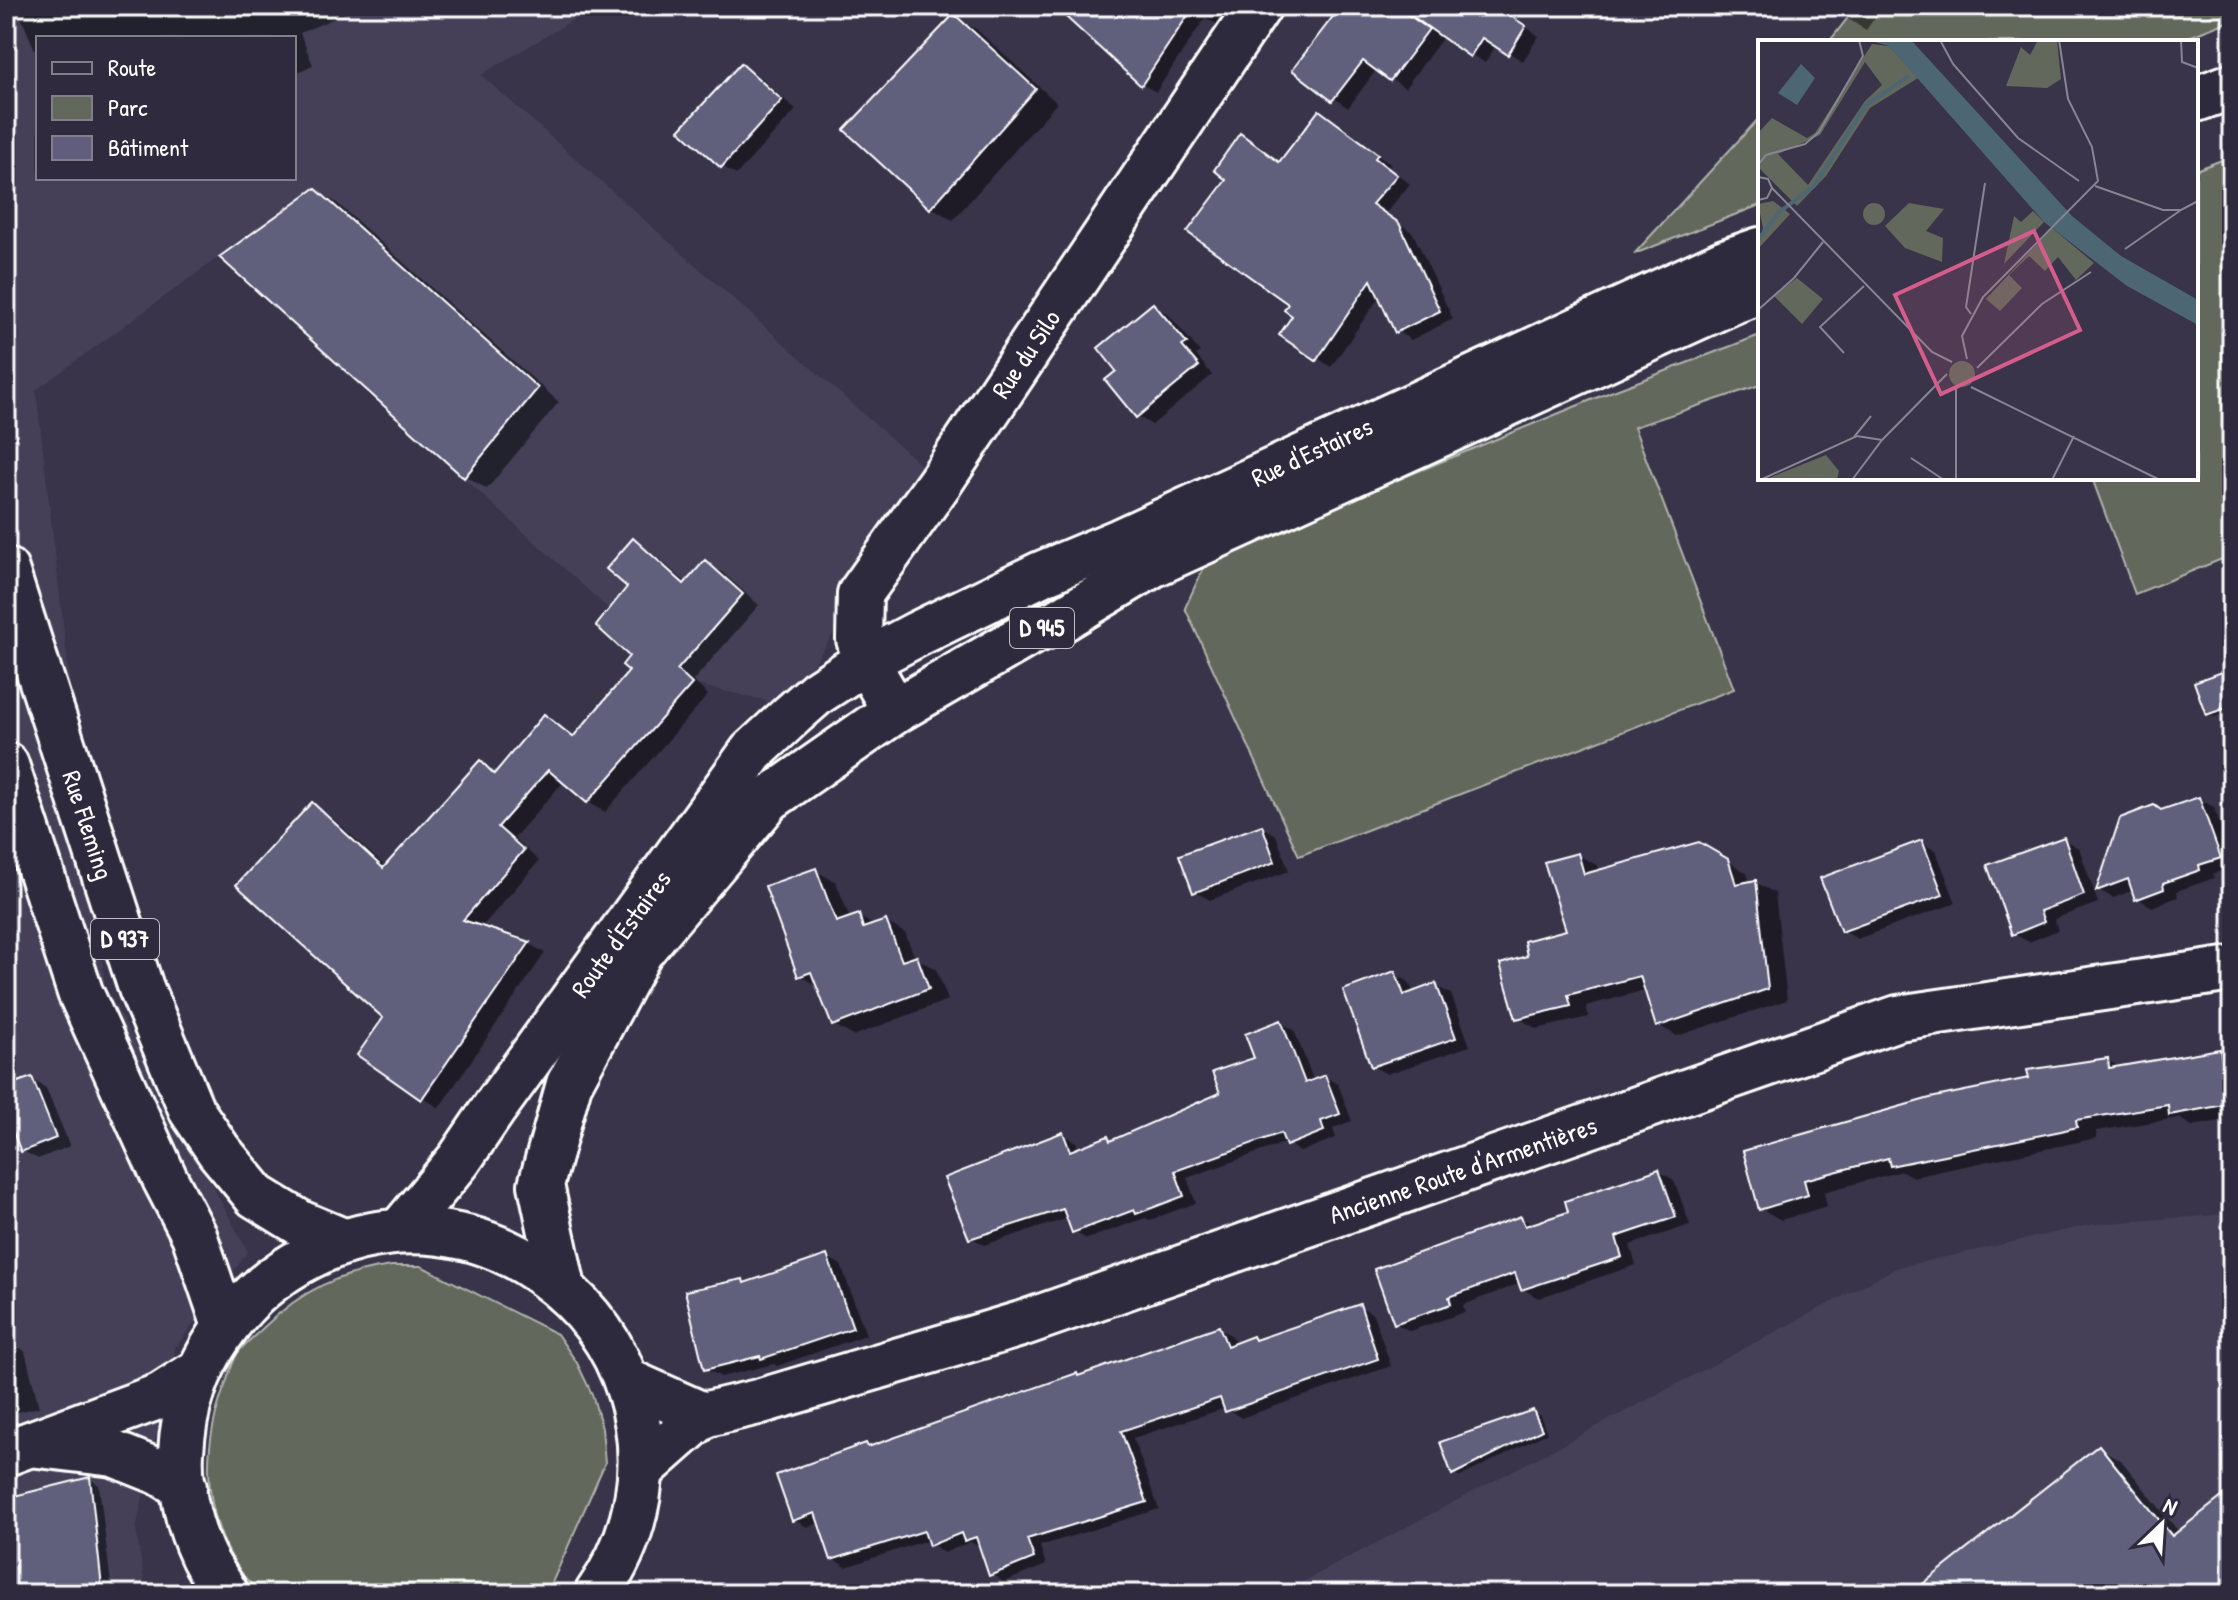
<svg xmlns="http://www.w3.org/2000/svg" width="2238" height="1600" font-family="'Patrick Hand',sans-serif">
  <rect width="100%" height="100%" fill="#39344a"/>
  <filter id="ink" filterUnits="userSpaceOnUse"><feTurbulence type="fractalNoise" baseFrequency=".0125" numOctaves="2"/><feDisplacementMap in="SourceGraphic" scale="16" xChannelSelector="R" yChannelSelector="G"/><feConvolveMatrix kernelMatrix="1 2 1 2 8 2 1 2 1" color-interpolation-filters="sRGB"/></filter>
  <g filter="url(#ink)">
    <g fill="#454159" fill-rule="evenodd">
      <path d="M6 6H596L481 75 940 482 860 594 786 705 692 684 219 257 36 390 105 986 248 1252 175 1348 136 1529 146 1594H6ZM38 38H294V178H38Z"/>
      <polygon points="2232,1214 2232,1594 1280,1594 1896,1268 2094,1224"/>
    </g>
    <g fill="#62685b" stroke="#b0b4ad" stroke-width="2">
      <polygon points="1857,6 2232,6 2232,20 2176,42 1829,42"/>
      <polygon points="1760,117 1760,205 1634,254"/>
      <polygon points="2232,156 2232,555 2135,594 2092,478 2196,478 2196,170"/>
      <polygon points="1760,335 1760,385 1634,427 1734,689 1299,856 1185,608 1208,558 1608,393"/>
      <path d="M392 1266H421L557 1334 577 1363 592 1394 602 1428 605 1463 547 1594H266C248 1585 240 1572 230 1554 201 1500 204 1439 226 1383 229 1374 232 1363 237 1354 243 1345 255 1336 263 1328 302 1290 338 1273 392 1266Z"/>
    </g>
    <g fill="#0007">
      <polygon points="16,6 363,6 300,33 313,65 294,74 294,38 38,38 38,57"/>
      <polygon points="1057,6 1231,6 1218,25 1205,18 1156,92 1142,84"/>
      <polygon points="1343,6 1394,6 1420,23 1431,6 1494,6 1539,36 1523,61 1496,45 1485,63 1444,36 1405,88 1377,69 1348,108 1295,70"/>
      <polygon points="1827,6 1883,6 1866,30"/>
      <polygon points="954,17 976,29 1057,103 953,220 931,207"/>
      <polygon points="741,65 756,74 796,110 736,175 722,166"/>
      <polygon points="1319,113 1391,164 1388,167 1410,184 1385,214 1413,233 1453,319 1411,340 1396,331 1380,296 1331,367 1282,334 1294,316 1255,144 1280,163"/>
      <polygon points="315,190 337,203 559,402 487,489 465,476"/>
      <polygon points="1153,306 1168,314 1200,352 1196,355 1212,375 1152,425 1137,416 1119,372"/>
      <polygon points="633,541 650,551 687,583 705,563 722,572 759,605 693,681 708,695 605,812 588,802 564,781 514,838 539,861 481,928 529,944 545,953 439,1108 360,1055 385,1018 312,805 329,815 387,868 480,763 497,773 545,716 575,737 632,670 630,587"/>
      <polygon points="2232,674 2232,711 2214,717 2207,714"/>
      <polygon points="2199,799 2214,807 2232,859 2232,867 2213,874 2214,878 2177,891 2178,897 2152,907 2137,898 2134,890 2113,898 2099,890 2161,812"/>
      <polygon points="1262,827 1276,835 1289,871 1210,900 1195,892"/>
      <polygon points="2064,840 2079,848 2098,903 2054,919 2058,930 2029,942 2014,934"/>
      <polygon points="1922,843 1936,851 1956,903 1857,939 1843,930"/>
      <polygon points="1699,844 1747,873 1750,883 1755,882 1775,893 1787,1000 1677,1036 1658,1025 1646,990 1586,1006 1589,1017 1537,1029 1517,1017 1529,958 1569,931 1578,855 1598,866 1599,872"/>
      <polygon points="816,871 836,882 850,919 858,916 875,926 886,922 905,933 915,958 936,969 948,1000 853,1036 833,1024 819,987 799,975"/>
      <polygon points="1394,973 1409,982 1414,994 1436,986 1451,994 1470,1046 1387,1074 1372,1066"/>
      <polygon points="1281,1023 1294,1030 1314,1082 1325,1077 1338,1084 1352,1121 1333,1128 1336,1138 1300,1152 1287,1142 1187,1178 1196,1203 1150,1220 1145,1218 1087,1239 1074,1232 1069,1218 984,1245 971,1237 1063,1134 1076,1142 1079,1150 1108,1139 1113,1142 1222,1094 1256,1059"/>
      <polygon points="2232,1046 2232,1119 2192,1126 2179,1118 2096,1131 2097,1138 1913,1177 1902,1171 1824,1192 1827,1206 1781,1220 1760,1208 1745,1152 2107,1060 2121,1068 2200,1055 2200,1051"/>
      <polygon points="31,1079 46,1088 70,1146 38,1159 23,1151 6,1109 6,1088"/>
      <polygon points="1659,1171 1674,1180 1690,1225 1630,1245 1636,1265 1538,1298 1523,1289 1521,1283 1463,1305 1465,1312 1410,1331 1395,1323 1521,1218 1534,1225 1571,1214"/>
      <polygon points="827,1257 841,1265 866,1335 777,1366 774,1364 721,1377 706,1369 742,1281 748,1284"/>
      <polygon points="1359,1306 1373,1314 1391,1366 1241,1418 1226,1408 1133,1438 1159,1509 1040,1546 1046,1565 1004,1582 991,1574 981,1547 970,1542 944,1553 929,1542 921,1542 846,1567 833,1559 820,1523 807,1527 794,1519 866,1445 871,1448 1077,1375 1080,1377 1219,1328 1232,1336 1236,1345 1253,1339 1258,1341"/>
      <polygon points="6,1340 25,1351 39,1407 6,1415"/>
      <polygon points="1533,1412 1540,1416 1547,1433 1460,1477 1453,1473"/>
      <polygon points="2099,1448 2121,1460 2180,1533 2232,1492 2232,1594 1913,1594"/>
      <polygon points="90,1479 99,1485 112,1592 6,1594 6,1501"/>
    </g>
    <g fill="#605e7c" stroke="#fff" stroke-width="2">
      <polygon points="1054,6 1194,6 1141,86"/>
      <polygon points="1341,6 1395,6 1429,29 1390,81 1363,61 1332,101 1292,70"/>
      <polygon points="1398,6 1502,6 1500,9 1526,26 1508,55 1482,38 1470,57"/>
      <polygon points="954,14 1036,89 930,209 844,130"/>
      <polygon points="741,63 782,100 721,168 679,130"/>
      <polygon points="1319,110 1378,154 1375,158 1397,175 1372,204 1399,223 1440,311 1395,333 1371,280 1316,361 1279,335 1292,316 1284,310 1288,304 1187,232 1226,180 1214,170 1240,133 1279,162"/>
      <polygon points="315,188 538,388 464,478 219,257"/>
      <polygon points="1153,303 1187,343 1182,346 1199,366 1136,418 1105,380 1116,371 1098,348"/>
      <polygon points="633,538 684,584 705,560 743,594 677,670 692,684 587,803 548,770 498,827 524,850 463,920 530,942 421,1100 357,1055 383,1018 236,885 312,802 383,868 480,760 494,774 544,714 573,737 629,671 622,665 629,656 596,626 627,587 606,569"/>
      <polygon points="2232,668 2232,706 2206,715 2194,682"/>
      <polygon points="2199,797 2221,858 2199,865 2200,870 2163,883 2164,889 2135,900 2128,879 2096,891 2120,818 2154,805 2161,810"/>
      <polygon points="1262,825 1275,862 1193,893 1179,855"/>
      <polygon points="2064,837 2084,895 2040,911 2044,922 2012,935 1987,865"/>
      <polygon points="1922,840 1943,895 1841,932 1820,878"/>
      <polygon points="1699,842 1728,859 1736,884 1756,880 1768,989 1656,1027 1640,976 1568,995 1571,1006 1516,1019 1500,964 1527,956 1524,941 1566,930 1544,862 1578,853 1584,874"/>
      <polygon points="816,868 836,922 859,914 863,928 886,920 902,961 917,956 929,989 832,1026 811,972 798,977 765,886"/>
      <polygon points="1395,971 1404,995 1436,983 1456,1038 1371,1067 1343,990"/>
      <polygon points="1281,1020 1305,1083 1325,1075 1340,1114 1321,1121 1324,1131 1286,1146 1281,1133 1175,1171 1184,1196 1136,1214 1134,1210 1072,1233 1063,1209 969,1239 944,1178 1063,1132 1070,1151 1108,1136 1110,1141 1220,1093 1212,1072 1254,1058 1245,1034"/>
      <polygon points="2220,1049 2230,1104 2169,1115 2168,1105 2076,1120 2077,1127 2061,1131 1890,1166 1888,1158 1804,1180 1808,1195 1759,1210 1743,1151 1930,1098 2029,1078 2027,1070 2108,1058 2109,1068"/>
      <polygon points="32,1077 56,1138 21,1152 6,1115 6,1086"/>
      <polygon points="1659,1169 1676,1217 1616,1237 1622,1257 1521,1290 1515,1273 1449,1297 1451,1304 1394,1324 1374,1269 1521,1216 1525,1226 1568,1212 1565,1201"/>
      <polygon points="827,1255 853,1328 761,1359 760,1356 704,1370 685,1291 743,1279 744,1283"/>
      <polygon points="1360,1304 1378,1359 1225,1412 1220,1398 1121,1431 1147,1502 1027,1539 1034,1558 989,1576 976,1537 964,1541 961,1533 929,1546 924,1531 831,1560 815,1513 792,1521 776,1475 866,1443 868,1447 1077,1373 1078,1376 1219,1326 1227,1346 1253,1336 1255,1340"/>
      <polygon points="1533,1410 1542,1430 1452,1475 1440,1442"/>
      <polygon points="2099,1445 2172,1536 2232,1489 2232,1594 1910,1594"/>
      <polygon points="90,1477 102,1588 59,1594 6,1594 6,1498"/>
    </g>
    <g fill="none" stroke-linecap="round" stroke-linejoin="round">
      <defs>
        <g id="minor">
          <polyline points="895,711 866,661 859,639 860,594 940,482 1259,6"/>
          <polyline points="627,1381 703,1415"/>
          <polyline points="641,1470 703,1415 758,1402 1021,1324 1898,1018 2232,969"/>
        </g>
        <g id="tertiary">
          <polyline points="38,1445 114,1454 159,1472 184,1487"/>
          <polyline points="6,1453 160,1396 199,1371"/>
        </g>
        <g id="primary">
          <polyline points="2196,99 2232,86"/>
          <polyline points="6,570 141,988 192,1111 219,1151 256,1196 300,1223 343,1241"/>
          <polyline points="6,765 80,992 165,1179 194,1235 225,1326"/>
          <polyline points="400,1231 459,1160 495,1107 752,752 793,714 818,692 866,661 917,634 1041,574 1120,541 1725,262 1760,250"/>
          <polyline points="563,1288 541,1185 569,1084 640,952 769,799 895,711 1028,634 1061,620 1152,565 1733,301 1760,291"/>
          <path d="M226 1594C218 1580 207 1567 201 1552 188 1524 179 1483 181 1452 191 1274 394 1168 542 1273 584 1303 615 1343 630 1393 652 1462 639 1535 597 1594"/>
        </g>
      </defs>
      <use href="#minor" stroke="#fff" stroke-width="50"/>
      <use href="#tertiary" stroke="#fff" stroke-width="50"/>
      <use href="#primary" stroke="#fff" stroke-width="50"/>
      <use href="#minor" stroke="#2f2a3d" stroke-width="44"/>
      <use href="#tertiary" stroke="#2f2a3d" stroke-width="44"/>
      <use href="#primary" stroke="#2f2a3d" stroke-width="44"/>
    </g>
  </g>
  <g text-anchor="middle" stroke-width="6" stroke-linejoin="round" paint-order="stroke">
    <g fill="#2f2a3d" stroke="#c1bfc5" stroke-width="2">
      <rect x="1010" y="608" width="64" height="40" rx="6"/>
      <rect x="91" y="919" width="68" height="40" rx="6"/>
    </g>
    <g font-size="24" font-weight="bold" fill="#fff">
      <text x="1042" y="636">D 945</text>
      <text x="125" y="947">D 937</text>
    </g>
    <g font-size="26" fill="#fff" stroke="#2f2a3d">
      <text transform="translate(1026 354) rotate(-56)" y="9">Rue du Silo</text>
      <text transform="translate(1312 452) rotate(-25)" y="9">Rue d'Estaires</text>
      <text transform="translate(88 825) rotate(72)" y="9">Rue Fleming</text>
      <text transform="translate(621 934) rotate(-54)" y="9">Route d'Estaires</text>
      <text transform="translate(1463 1170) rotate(-19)" y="9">Ancienne Route d'Armentières</text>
    </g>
  </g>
  <g transform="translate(1758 40)">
    <rect width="440" height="440" fill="#39344a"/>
    <path d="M280 0H299L303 39 289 48 248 46 263 7 272 15ZM114 4 131 6 160 38 112 68 68 136 39 166 0 127V93L14 78 49 98 57 93ZM107 22 124 45 107 61 50 145 20 114 62 95ZM15 161 32 174 0 209 5 188 0 164ZM151 163 186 169 168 191 185 198 184 222 147 208 127 186ZM105 174a11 11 0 1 1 22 0a11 11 0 1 1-22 0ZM275 171 286 182 246 224 256 176 263 182ZM294 188 336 223 318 240 300 217 287 231 271 216 251 235 264 248 242 271 228 259ZM39 238 65 259 44 284 16 256ZM191 334a13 13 0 1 1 26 0a13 13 0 1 1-26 0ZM68 415 81 431 79 440H6Z" fill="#62685b" fill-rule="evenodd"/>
    <path d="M110 0H153L314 176 363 216 440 260V285L369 246 286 182 131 6ZM43 24 57 38 39 65 20 53Z" fill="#4d6674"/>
    <path fill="none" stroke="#4d6674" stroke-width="4" d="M0 200 20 173 56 146 108 65 151 36"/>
    <path fill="none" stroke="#888592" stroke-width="2" d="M182 0 195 24 260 98 321 141M423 0 424 22 440 28M0 125 8 115 47 104 61 92 105 16 101 0M0 137 10 139 14 148 9 158 0 160M337 146 405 170H423L440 161M14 148 174 312 194 322M367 209 423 170M0 270 36 238 65 202M213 274 208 267 227 143M86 313 62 287 106 246M209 319 204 296 225 257 340 141 334 107 310 59 301 0M219 328 284 264 333 232M213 347 402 440M96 397 113 376M153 418 186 440M2 440 99 396 124 400M94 440 124 400 189 334M198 440V348M294 440 316 396"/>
    <path fill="#d45d8c" fill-opacity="0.15" stroke="#d45d8c" stroke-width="4" d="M276 191 322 290 183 354 137 255Z"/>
    <rect width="440" height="440" fill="none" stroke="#fff" stroke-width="4"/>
  </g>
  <rect width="2238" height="1600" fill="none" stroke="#2f2a3d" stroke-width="32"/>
  <rect x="16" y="16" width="2206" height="1568" fill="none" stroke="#fff" stroke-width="3" filter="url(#ink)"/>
  <rect x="36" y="36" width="260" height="144" fill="#2f2a3d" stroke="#827f8b" stroke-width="2"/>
  <rect x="52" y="62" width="40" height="12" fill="#2f2a3d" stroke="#827f8b" stroke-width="2"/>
  <text x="108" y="76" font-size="24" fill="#ffffff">Route</text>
  <rect x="52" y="96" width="40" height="24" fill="#62685b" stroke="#827f8b" stroke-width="2"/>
  <text x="108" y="116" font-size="24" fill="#ffffff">Parc</text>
  <rect x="52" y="136" width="40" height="24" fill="#605e7c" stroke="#827f8b" stroke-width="2"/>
  <text x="108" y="156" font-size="24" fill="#ffffff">Bâtiment</text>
  <g transform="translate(2162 1524) rotate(25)" stroke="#2f2a3d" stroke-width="6" paint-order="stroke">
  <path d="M0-6L14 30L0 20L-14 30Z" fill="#ffffff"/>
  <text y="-12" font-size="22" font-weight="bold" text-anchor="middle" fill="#ffffff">N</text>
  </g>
</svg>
